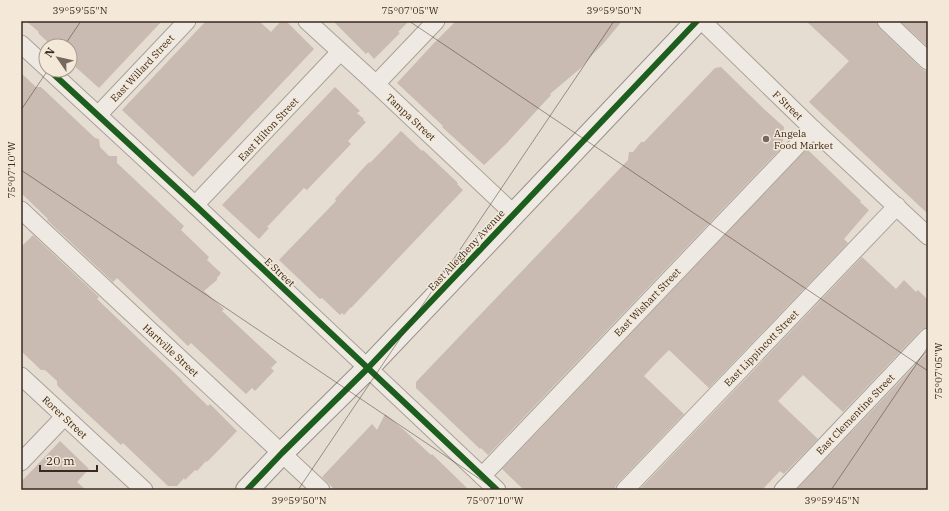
<svg xmlns="http://www.w3.org/2000/svg" width="949" height="511" font-family="'IBM Plex Serif',serif">
  <rect width="100%" height="100%" fill="#e5ddd1"/>
  <g fill="#c9bbb2">
    <polygon points="26,21 162,21 99,88 70,62 70,46 52,46 38,33 39,32"/>
    <polygon points="206,21 259,21 271,32 281,21 286,21 314,49 193,177 122,110"/>
    <polygon points="333,21 409,21 398,32 400,33 374,59 368,52 366,54"/>
    <polygon points="456,21 622,21 604,43 593,54 582,67 550,94 551,95 506,144 484,165 442,127 443,126 397,83 434,43"/>
    <polygon points="806,21 876,21 877,24 879,28 921,68 925,71 928,71 928,214 809,102 849,61"/>
    <polygon points="900,21 928,21 928,47"/>
    <polygon points="721,67 765,110 784,127 782,147 488,455 481,448 480,449 416,388 416,382 628,160 629,152 633,152 641,142 644,142 715,68"/>
    <polygon points="21,73 36,87 41,87 95,138 99,139 100,147 109,156 117,156 117,163 184,226 181,230 209,257 207,260 221,273 217,278 217,280 204,291 224,309 222,311 277,362 271,368 274,371 255,391 252,388 246,394 191,343 188,346 117,278 113,282 47,220 48,219 21,193"/>
    <polygon points="335,87 360,111 357,113 364,119 363,120 366,122 348,141 351,144 307,190 304,188 267,227 269,228 259,239 222,205"/>
    <polygon points="401,131 422,151 423,150 458,183 457,184 463,190 351,308 351,307 344,315 342,313 340,315 322,298 320,299 279,260 336,201 335,199 369,162 370,163"/>
    <polygon points="807,149 861,201 860,202 869,210 844,239 848,243 709,388 669,350 659,360 644,376 684,414 618,483 615,487 615,490 524,490 502,469"/>
    <polygon points="33,235 99,297 97,299 182,380 182,381 208,406 210,404 237,431 207,462 206,461 197,471 195,470 185,480 184,478 177,486 168,486 123,443 121,445 67,395 57,385 57,381 45,370 41,370 21,351 21,247"/>
    <polygon points="862,257 896,289 904,280 916,292 918,290 928,300 928,327 925,328 921,330 843,412 803,375 778,401 818,439 784,474 780,471 762,490 639,490"/>
    <polygon points="928,352 928,490 800,490 798,488"/>
    <polygon points="385,414 404,430 431,455 432,454 469,490 335,490 322,477 372,424 377,430"/>
    <polygon points="60,441 89,469 77,482 86,490 21,490 21,482"/>
  </g>
  <g fill="none" stroke-linecap="round" stroke-linejoin="round">
    <defs>
      <g id="street">
        <polyline points="307,21 376,84 514,214"/>
        <polyline points="702,21 813,129 928,236"/>
        <polyline points="886,21 928,61"/>
        <polyline points="21,44 46,67"/>
        <polyline points="49,70 195,205 497,490"/>
        <polyline points="376,84 436,21"/>
        <polyline points="98,115 187,21"/>
        <polyline points="195,205 340,52"/>
        <polyline points="21,210 321,490"/>
        <polyline points="21,376 144,490"/>
        <polyline points="21,462 64,417"/>
        <polyline points="482,476 813,129"/>
        <polyline points="625,490 897,206"/>
        <polyline points="783,490 928,337"/>
      </g>
      <polyline id="secondary" points="247,490 282,453 367,369 697,21"/>
    </defs>
    <use href="#street" stroke="#aaa299" stroke-width="19"/>
    <use href="#secondary" stroke="#9a9289" stroke-width="24"/>
    <use href="#street" stroke="#eee9e2" stroke-width="17"/>
    <use href="#secondary" stroke="#eee9e2" stroke-width="22"/>
    <defs>
      <g id="cycleway">
        <polyline points="49,70 195,205 497,490"/>
        <polyline points="247,490 282,453 367,369 697,21"/>
      </g>
    </defs>
    <use href="#cycleway" stroke="#f4e9d8" stroke-width="8"/>
    <use href="#cycleway" stroke="#1b5e20" stroke-width="6"/>
  </g>
  <path fill="none" stroke="#392a21" stroke-width="1" stroke-opacity="0.45" d="M409 21 928 371M64 46 81 21M21 110 48 70M21 170 496 490M298 490 614 21M831 490 928 347"/>
  <circle fill="#75695f" stroke="#f4e9d8" stroke-width="1.5" cx="766" cy="139" r="4"/>
  <g text-anchor="middle" stroke-width="3" stroke-linejoin="round" paint-order="stroke">
    <g font-size="10" fill="#392a21" stroke="#f4e9d8">
      <text transform="translate(142 68) rotate(-47)" y="4">East Willard Street</text>
      <text transform="translate(788 105) rotate(44)" y="4">F Street</text>
      <text transform="translate(411 117) rotate(43)" y="4">Tampa Street</text>
      <text transform="translate(268 129) rotate(-47)" y="4">East Hilton Street</text>
      <text transform="translate(466 250) rotate(-47)" y="4">East Allegheny Avenue</text>
      <text transform="translate(280 272) rotate(43)" y="4">E Street</text>
      <text transform="translate(647 302) rotate(-46)" y="4">East Wishart Street</text>
      <text transform="translate(761 348) rotate(-46)" y="4">East Lippincott Street</text>
      <text transform="translate(171 350) rotate(43)" y="4">Hartville Street</text>
      <text transform="translate(855 414) rotate(-46)" y="4">East Clementine Street</text>
      <text transform="translate(65 417) rotate(43)" y="4">Rorer Street</text>
    </g>
    <g font-size="10" fill="#392a21" stroke="#f4e9d8" text-anchor="start">
      <text x="774" y="137">Angela<tspan x="774" dy="12">Food Market</tspan></text>
    </g>
  </g>
  <rect width="949" height="511" fill="none" stroke="#f4e9d8" stroke-width="44"/>
  <g transform="translate(58 58) rotate(304)"><circle r="19" fill="#f4e9d8" stroke="#a99d8f"/>
  <path d="M0-3L7 15L0 10L-7 15Z" fill="#75695f"/>
  <text y="-6" font-size="11" font-weight="bold" text-anchor="middle" fill="#392a21">N</text>
  </g>
  <path d="M40 465v6h57v-6" fill="none" stroke="#392a21" stroke-width="2"/>
  <text x="46" y="465" font-size="12" fill="#392a21" stroke="#f4e9d8" stroke-width="3" paint-order="stroke">20 m</text>
  <rect x="22" y="22" width="905" height="467" fill="none" stroke="#392a21" stroke-width="1.5"/>
  <g font-size="10" text-anchor="middle" fill="#392a21">
    <text x="80" y="14">39°59'55"N</text>
    <text x="410" y="14">75°07'05"W</text>
    <text x="614" y="14">39°59'50"N</text>
    <text transform="translate(11 170) rotate(-90)" y="4">75°07'10"W</text>
    <text transform="translate(938 371) rotate(-90)" y="4">75°07'05"W</text>
    <text x="299" y="504">39°59'50"N</text>
    <text x="495" y="504">75°07'10"W</text>
    <text x="832" y="504">39°59'45"N</text>
  </g>
</svg>
